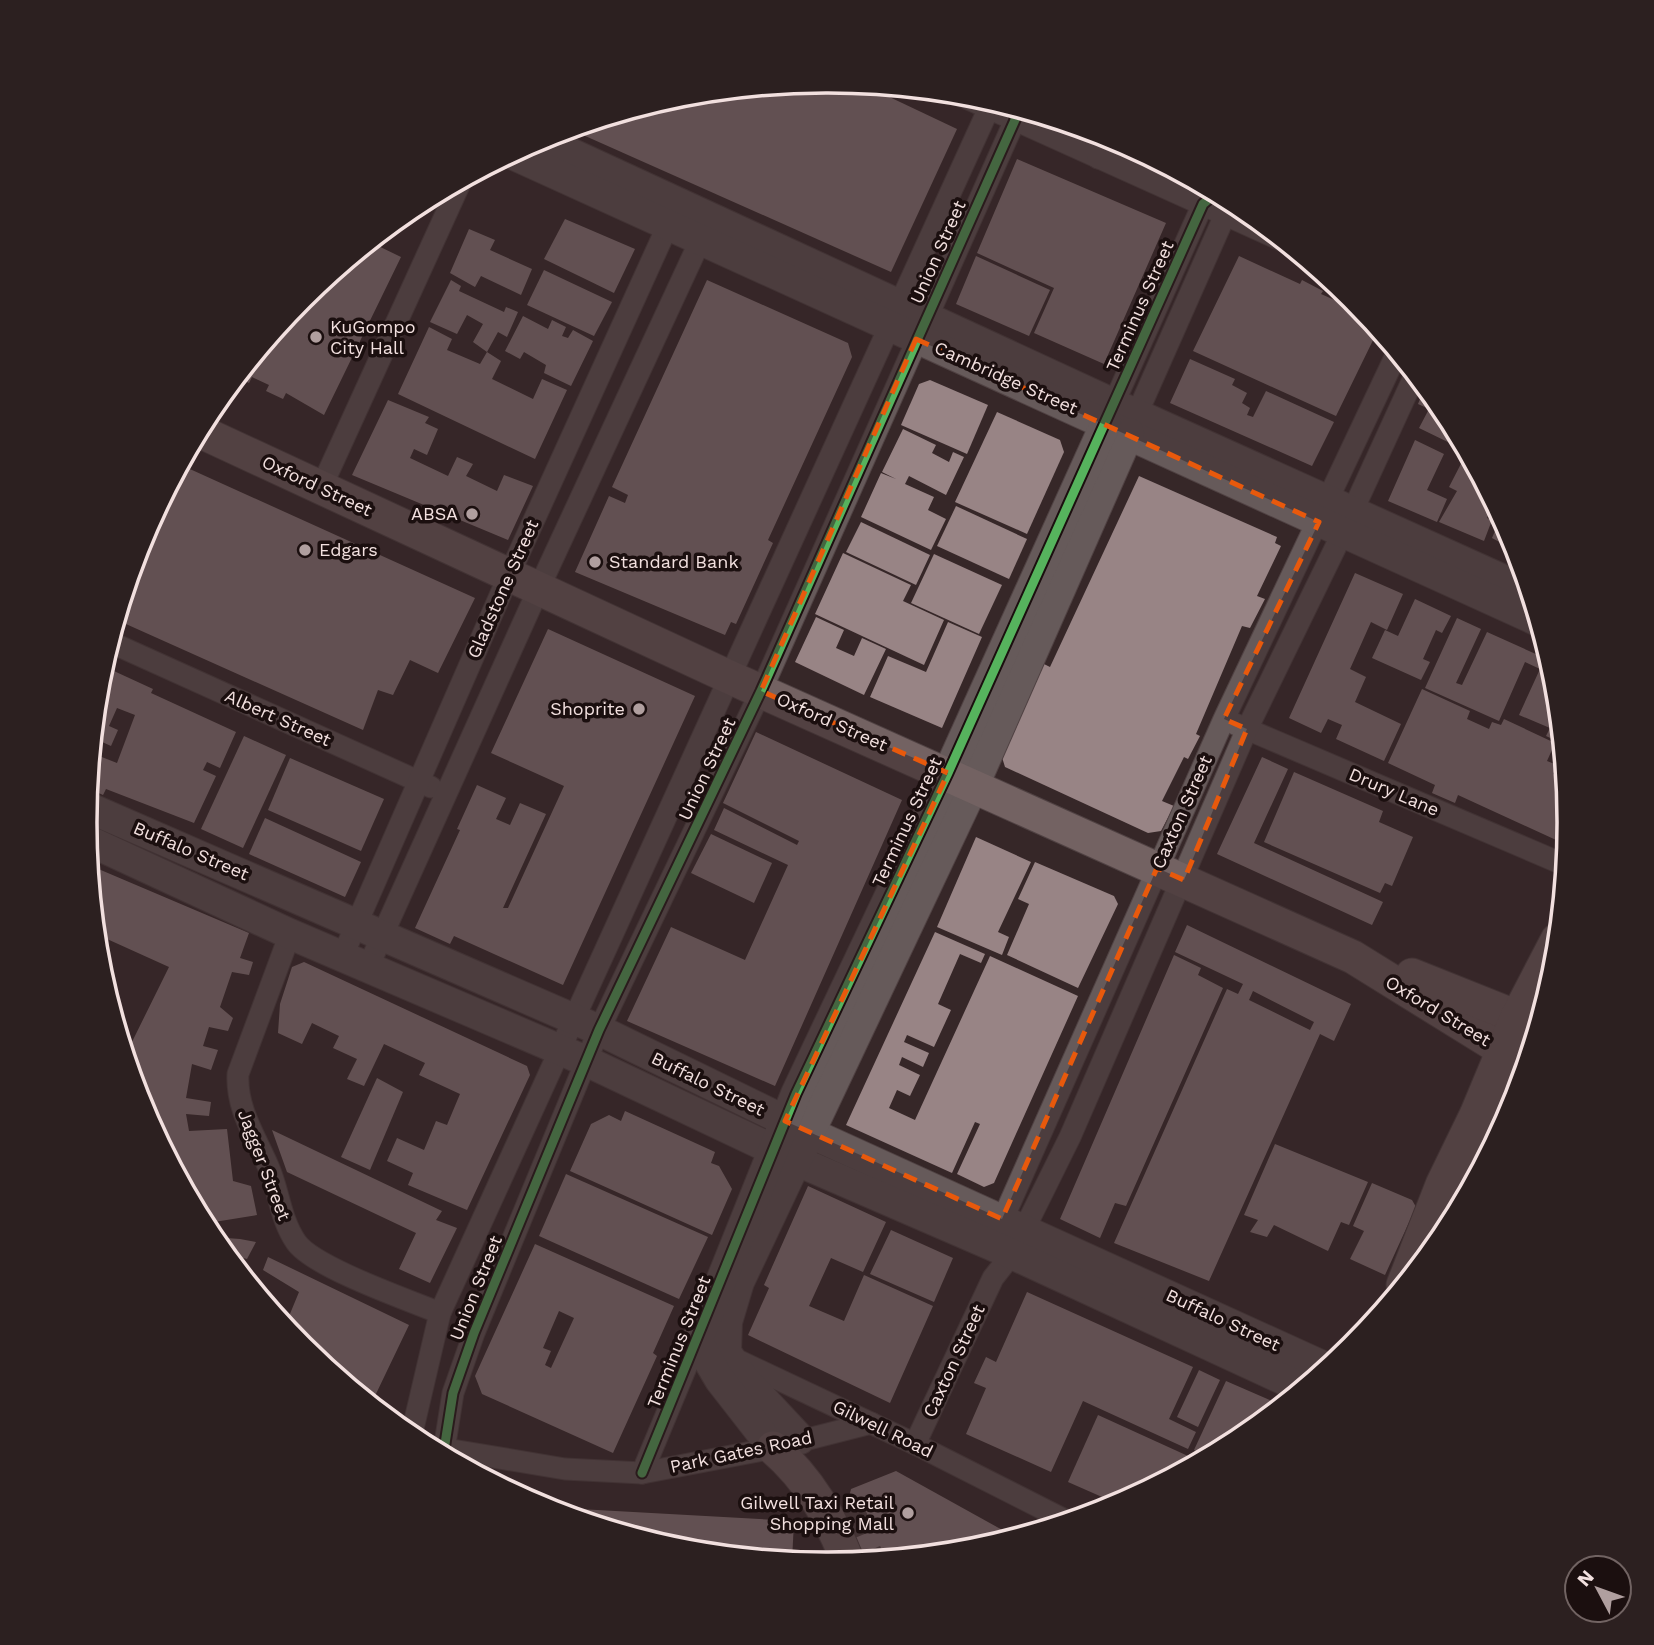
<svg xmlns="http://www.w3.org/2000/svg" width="1654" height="1645" font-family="'Work Sans',sans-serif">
  <rect width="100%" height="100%" fill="#362728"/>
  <g fill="#988485" fill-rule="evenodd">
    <polygon points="827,81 862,84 957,129 891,272 574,131 576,127 683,95"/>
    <polygon points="1017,159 1166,223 1104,364 1034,333 1054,288 977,253"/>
    <polygon points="565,219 635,249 614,293 544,259"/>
    <polygon points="469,229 495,240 490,250 532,269 521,295 481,276 475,287 450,273"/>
    <polygon points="370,242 401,257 324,415 286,393 283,399 266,391 269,385 252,377 249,383 237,377 303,298"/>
    <polygon points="976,256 1050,290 1029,336 956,304"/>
    <polygon points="1239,256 1300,284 1302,280 1323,291 1321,294 1364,313 1378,330 1336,416 1193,351"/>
    <polygon points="544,270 612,302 594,336 527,305"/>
    <polygon points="451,280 461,286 459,291 504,312 506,307 518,312 507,337 498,332 487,352 473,342 483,324 467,315 457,334 430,322"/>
    <polygon points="707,280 848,343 852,357 768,540 773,543 736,624 731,622 725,635 575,572 609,496 625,503 628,495 612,487"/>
    <polygon points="523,316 548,329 552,320 566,327 562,336 568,338 573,330 593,341 571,386 544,373 546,365 524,352 520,359 505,351"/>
    <polygon points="429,327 452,339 447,350 480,364 487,352 501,361 492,379 533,399 542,379 567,390 535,459 398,394"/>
    <polygon points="1190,359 1235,379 1232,385 1247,393 1242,403 1250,408 1247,415 1253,417 1266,391 1334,422 1312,466 1170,403"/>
    <polygon points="930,380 988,405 967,454 901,425 919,384"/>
    <polygon points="1425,387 1444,411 1460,440 1456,446 1419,428 1429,409 1418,404"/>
    <polygon points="388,400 429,417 425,423 438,429 427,455 414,449 410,458 448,476 457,457 473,464 466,476 497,491 504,475 533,486 508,540 352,475"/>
    <polygon points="997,412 1060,440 1064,452 1027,534 955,502"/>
    <polygon points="903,429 936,445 932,453 949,462 953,452 964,457 946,495 909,476 905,484 934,497 928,510 946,519 931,550 861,517 881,473 896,479 882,472"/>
    <polygon points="1415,440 1444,454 1427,490 1447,499 1437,522 1388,501"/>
    <polygon points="1465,456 1470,459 1497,509 1492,507 1487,518 1492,520 1484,541 1439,522 1457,491 1449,487"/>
    <polygon points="181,465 475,598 438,673 410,660 393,695 378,690 363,730 117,620 139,546"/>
    <polygon points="1139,476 1277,537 1275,543 1281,546 1257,596 1265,599 1250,628 1242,626 1196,734 1200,736 1188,759 1184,757 1162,801 1174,806 1161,831 1148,833 1005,767 1001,754 1044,664 1050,667"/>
    <polygon points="956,506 1027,539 1009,579 937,546"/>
    <polygon points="1501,517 1513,539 1516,551 1492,538"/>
    <polygon points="861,522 930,555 916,585 846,552"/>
    <polygon points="843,553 911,585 903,601 944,620 924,665 815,614"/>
    <polygon points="934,554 1002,585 979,634 911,603"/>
    <polygon points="1355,573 1403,594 1387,630 1371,622 1350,669 1366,677 1355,702 1401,724 1384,761 1336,739 1342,725 1328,719 1321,733 1289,718"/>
    <polygon points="1415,599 1451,616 1442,633 1436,630 1423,659 1430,662 1421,680 1372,658 1385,630 1398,636"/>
    <polygon points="816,617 844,630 836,648 854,656 862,638 886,649 864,695 795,662"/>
    <polygon points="1457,618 1481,629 1456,683 1462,685 1487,632 1549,660 1555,678 1561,743 1546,736 1550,728 1519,715 1540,669 1525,662 1499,721 1425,688"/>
    <polygon points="948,622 982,637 942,728 870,697 888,656 926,672"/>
    <polygon points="548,629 695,696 563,985 454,936 450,944 415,928 460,830 457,829 477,785 506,798 496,819 510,825 520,803 546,814 503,908 508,908 564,786 491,753"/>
    <path d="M103 666 153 689 151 693 236 732 220 768 207 762 203 770 216 776 194 823 106 789 103 795 88 788ZM117 708 135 715 117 763 94 754 100 741 111 746 118 730 109 726Z"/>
    <polygon points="1422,689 1470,711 1467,719 1489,729 1492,722 1501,725 1504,719 1555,743 1547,761 1557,765 1553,774 1565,779 1569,823 1567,845 1458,795 1455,803 1432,793 1435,785 1388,763"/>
    <polygon points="756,732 902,800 775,1086 627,1021 671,927 745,960 788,865 714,830 724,808 797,845 799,841 723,803"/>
    <polygon points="244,736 286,755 243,848 201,829"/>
    <polygon points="1262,757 1288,769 1254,843 1383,902 1372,925 1217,854"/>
    <polygon points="290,758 384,799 361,851 268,810"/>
    <polygon points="1294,772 1383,811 1379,822 1413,837 1392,886 1385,883 1380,893 1264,842"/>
    <polygon points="265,818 361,862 345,897 249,854"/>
    <polygon points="711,834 772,863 754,903 691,873"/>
    <polygon points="976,837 1031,862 998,932 1009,937 1002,955 937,927"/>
    <polygon points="1035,862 1114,896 1118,904 1078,988 1007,955 1029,904 1018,899"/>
    <polygon points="89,865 249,933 240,958 253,962 249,975 232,972 220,1007 233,1018 228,1031 209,1027 203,1046 218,1050 211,1070 192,1064 186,1098 211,1102 209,1116 186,1114 189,1131 227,1129 233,1181 251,1186 257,1215 208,1223 208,1230 141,1106 139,1069 126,1054 169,967 96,934"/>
    <path d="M1187 925 1351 1004 1334 1041 1320 1034 1209 1281 1114 1243 1227 989 1238 994 1243 984 1175 952ZM1253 991 1314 1022 1310 1030 1249 1000Z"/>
    <polygon points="935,932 985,954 981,963 960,954 938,1004 951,1010 934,1047 907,1035 904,1042 929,1053 923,1067 902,1057 899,1065 920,1075 910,1096 897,1090 889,1108 915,1120 990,956 1078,996 994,1183 984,1187 957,1174 980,1124 975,1122 952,1173 846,1125"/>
    <polygon points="1174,955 1201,968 1198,975 1223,988 1126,1206 1115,1203 1100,1238 1060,1219"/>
    <polygon points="304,962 527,1066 530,1075 467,1210 408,1185 413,1173 387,1161 397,1138 424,1150 436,1121 447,1125 460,1094 419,1075 425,1063 384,1044 364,1086 347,1079 357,1059 333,1048 339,1036 312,1023 302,1044 278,1033 280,1004 292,967"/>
    <polygon points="377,1078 403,1092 370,1170 341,1157"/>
    <polygon points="625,1111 715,1152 711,1163 719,1166 732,1189 712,1235 570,1171 591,1124 609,1115 621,1121"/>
    <polygon points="272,1130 442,1211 436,1220 457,1228 430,1283 399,1269 416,1233 287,1172"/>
    <polygon points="1275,1144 1368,1182 1349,1225 1341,1222 1328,1251 1274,1225 1267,1237 1250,1232 1258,1220 1244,1215"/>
    <polygon points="566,1174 708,1237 679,1299 539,1236"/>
    <polygon points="1372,1183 1412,1200 1416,1207 1385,1275 1350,1259 1364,1231 1353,1226"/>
    <polygon points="808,1186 886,1222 863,1272 831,1258 809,1306 844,1321 864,1275 933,1306 890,1403 748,1335 769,1288 764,1285"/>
    <polygon points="891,1230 953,1258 934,1302 870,1274"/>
    <polygon points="212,1237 240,1239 256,1242 247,1259 225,1253"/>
    <path d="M535 1244 674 1306 653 1353 657 1356 613 1453 482 1394 475 1376ZM559 1311 574 1318 551 1368 545 1365 551 1351 543 1348Z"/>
    <polygon points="268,1257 409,1325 374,1398 366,1399 302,1347 285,1326 299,1292 263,1270"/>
    <polygon points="1027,1292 1193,1367 1169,1419 1196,1432 1188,1449 1083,1401 1051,1472 966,1434 986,1388 974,1383 986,1357 996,1362"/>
    <polygon points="1199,1370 1220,1380 1198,1427 1177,1417"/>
    <polygon points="1226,1381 1281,1405 1239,1440 1208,1456 1194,1450"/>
    <polygon points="1098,1415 1199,1461 1118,1504 1068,1482"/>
    <polygon points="896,1471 1015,1537 971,1550 855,1562 843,1520 851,1489"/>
    <polygon points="543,1507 794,1521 792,1561 682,1550"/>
  </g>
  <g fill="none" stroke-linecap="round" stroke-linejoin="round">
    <polyline stroke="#524343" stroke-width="33" stroke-dasharray="33 17" stroke-linecap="butt" points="846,1506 868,1560"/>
    <defs>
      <g id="street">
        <polyline points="955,93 1281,240"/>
        <polyline points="1098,158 1108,136"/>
        <polyline points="1109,414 1203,204 1216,193"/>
        <polyline points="1132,425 1225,215 1225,200"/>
        <polyline points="321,488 461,181"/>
        <polyline points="110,642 431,787"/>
        <polyline points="1235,724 1565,865"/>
        <path d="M290 934 238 1074C236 1108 255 1136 268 1166 279 1190 280 1219 296 1242 313 1267 408 1300 440 1313"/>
        <polyline points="343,955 509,575 668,225"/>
        <polyline points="369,965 539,588 700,241"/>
        <polyline points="998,1230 1224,719 1397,353"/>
        <polyline points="411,1437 440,1313 989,108 996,102"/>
        <polyline points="915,1444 993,1278 1012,1254 1070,1137 1247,729 1343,532 1415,375"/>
        <polyline points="428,1446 565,1469 642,1473 773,1448 871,1423"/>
        <polyline points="444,1450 453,1393 474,1333 599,1030 761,691 1015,120 1014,108"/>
        <polyline points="642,1473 697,1341 915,1444 1067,1521"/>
      </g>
      <g id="secondary">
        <polyline points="540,139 1114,404 1528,591"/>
        <polyline points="512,154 1538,621"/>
        <polyline points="87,807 599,1030 808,1132 1327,1368"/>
        <polyline points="87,840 290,934 586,1061 795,1160 1012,1254 1302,1388"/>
        <polyline points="800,1439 743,1378 726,1352 727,1322 739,1282 974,785 1129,433"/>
        <polyline points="773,1448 720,1380 697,1341 796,1094 948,773 1106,423"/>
      </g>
      <g id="primary">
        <polyline points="199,431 729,677 1353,957 1503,1050 1527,1059"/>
        <polyline points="1412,975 1537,1025"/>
        <polyline points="1403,1285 1442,1185 1476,1115 1517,1017 1557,940"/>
        <path d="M773 1448C810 1480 830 1517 848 1562"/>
      </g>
    </defs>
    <use href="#street" stroke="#504243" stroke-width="23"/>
    <use href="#secondary" stroke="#504243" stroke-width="32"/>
    <use href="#primary" stroke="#504243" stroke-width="35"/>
    <use href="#street" stroke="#665a5a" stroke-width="21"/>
    <use href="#secondary" stroke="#665a5a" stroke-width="30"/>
    <use href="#primary" stroke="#736262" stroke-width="33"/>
    <defs>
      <g id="cycleway">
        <polyline points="444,1450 453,1393 474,1333 599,1030 761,691 1015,120 1014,108"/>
        <polyline points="642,1473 796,1094 948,773 1203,204 1216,193"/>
      </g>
    </defs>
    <use href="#cycleway" stroke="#1b0f0f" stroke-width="13"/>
    <use href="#cycleway" stroke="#56b35d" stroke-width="9"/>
  </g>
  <path d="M0 0H1654V1645H0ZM916 339 1319 522 1224 719 1247 729 1184 880 1157 868 1002 1219 785 1121 948 773 761 691Z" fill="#362728" fill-opacity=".55" fill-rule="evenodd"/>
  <path fill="none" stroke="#e8590c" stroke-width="5" stroke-dasharray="14 9" stroke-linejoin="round" d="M916 339 1319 522 1224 719 1247 729 1184 880 1157 868 1002 1219 785 1121 948 773 761 691Z"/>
  <g fill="#b09f9f" stroke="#1b0f0f" stroke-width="2.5">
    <circle cx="316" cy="337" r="7"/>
    <circle cx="472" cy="514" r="7"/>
    <circle cx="305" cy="550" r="7"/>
    <circle cx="595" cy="562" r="7"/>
    <circle cx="639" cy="709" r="7"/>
    <circle cx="908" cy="1513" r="7"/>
  </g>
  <g text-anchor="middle" stroke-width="7" stroke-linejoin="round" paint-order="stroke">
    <g font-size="18" fill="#f2e0df" stroke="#1b0f0f">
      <text transform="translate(938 252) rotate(-66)" y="6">Union Street</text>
      <text transform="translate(1140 306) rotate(-66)" y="6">Terminus Street</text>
      <text transform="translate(1006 378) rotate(24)" y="6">Cambridge Street</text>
      <text transform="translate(317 486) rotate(25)" y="6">Oxford Street</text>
      <text transform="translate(503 589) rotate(-66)" y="6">Gladstone Street</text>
      <text transform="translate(278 718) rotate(24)" y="6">Albert Street</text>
      <text transform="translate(832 722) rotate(24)" y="6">Oxford Street</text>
      <text transform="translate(707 769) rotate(-65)" y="6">Union Street</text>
      <text transform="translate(1394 792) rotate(23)" y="6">Drury Lane</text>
      <text transform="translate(1182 812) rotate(-66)" y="6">Caxton Street</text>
      <text transform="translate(907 822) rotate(-65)" y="6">Terminus Street</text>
      <text transform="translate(191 851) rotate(23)" y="6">Buffalo Street</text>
      <text transform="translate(1438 1011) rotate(31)" y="6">Oxford Street</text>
      <text transform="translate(708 1084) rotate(26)" y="6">Buffalo Street</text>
      <text transform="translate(264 1165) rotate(69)" y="6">Jagger Street</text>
      <text transform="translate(476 1288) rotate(-68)" y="6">Union Street</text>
      <text transform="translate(1223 1320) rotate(25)" y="6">Buffalo Street</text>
      <text transform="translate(679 1342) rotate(-68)" y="6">Terminus Street</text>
      <text transform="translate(954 1361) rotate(-65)" y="6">Caxton Street</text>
      <text transform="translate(883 1429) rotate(26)" y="6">Gilwell Road</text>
      <text transform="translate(741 1452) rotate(-12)" y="6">Park Gates Road</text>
    </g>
    <g font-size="18" fill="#f2e0df" stroke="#1b0f0f" text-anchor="start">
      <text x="330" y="333">KuGompo<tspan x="330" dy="21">City Hall</tspan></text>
      <text x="458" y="520" text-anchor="end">ABSA</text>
      <text x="319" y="556">Edgars</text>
      <text x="609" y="568">Standard Bank</text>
      <text x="625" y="715" text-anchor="end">Shoprite</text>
      <text x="894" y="1509" text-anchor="end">Gilwell Taxi Retail<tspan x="894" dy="21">Shopping Mall</tspan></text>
    </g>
  </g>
  <path d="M0 0H1654V1645H0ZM826 93H828A729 729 0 0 1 1557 822V823A729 729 0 0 1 828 1552H826A729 729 0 0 1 97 823V822A729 729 0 0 1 826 93Z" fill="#2c2020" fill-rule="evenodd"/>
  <path fill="none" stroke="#f2e0df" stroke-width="3.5" d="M826 93H828A729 729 0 0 1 1557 822V823A729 729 0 0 1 828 1552H826A729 729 0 0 1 97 823V822A729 729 0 0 1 826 93Z"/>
  <g transform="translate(1598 1589) rotate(311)"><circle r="33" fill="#1b0f0f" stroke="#716362" stroke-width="2"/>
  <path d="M0-5L12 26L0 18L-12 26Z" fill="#b09f9f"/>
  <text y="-10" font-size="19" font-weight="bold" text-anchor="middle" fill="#f2e0df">N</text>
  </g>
</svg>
